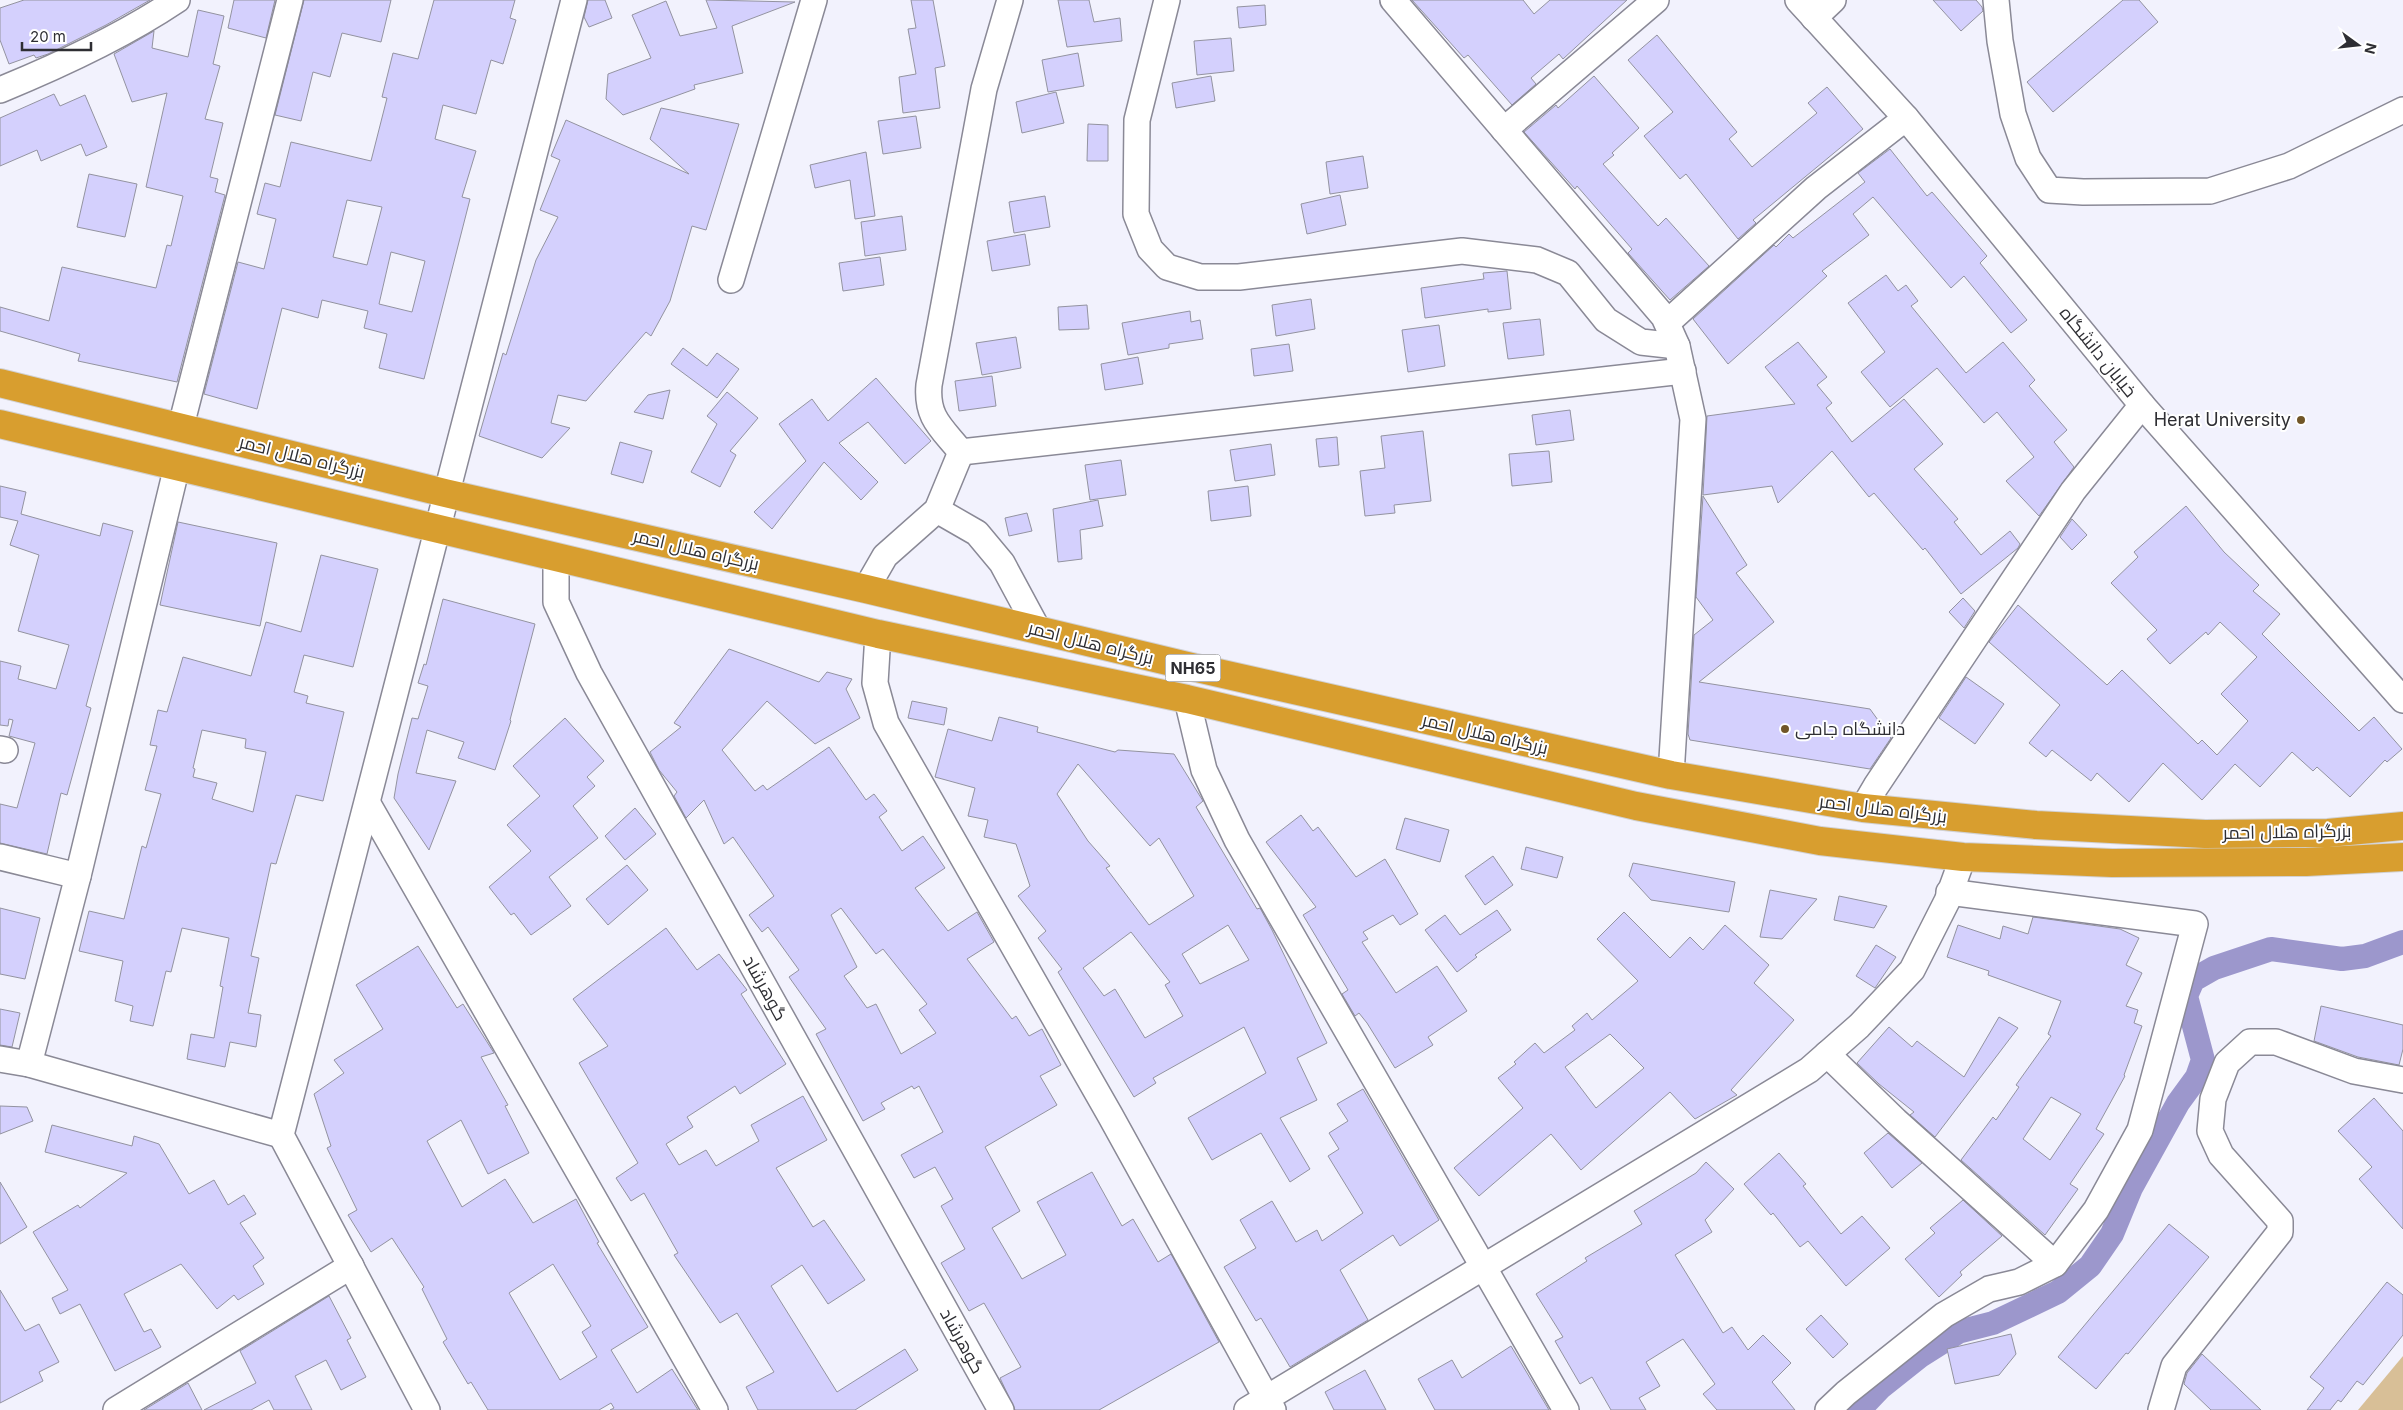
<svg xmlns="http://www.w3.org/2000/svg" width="2403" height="1410" font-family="Inter,Cairo,sans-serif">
  <rect width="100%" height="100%" fill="#f2f2fd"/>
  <polygon fill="#d8bf97" points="2403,1356 2403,1410 2358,1410"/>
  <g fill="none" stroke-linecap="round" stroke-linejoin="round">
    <polyline stroke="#9c97cc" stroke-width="24" points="1859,1410 1881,1387 1920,1356 1958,1332 1993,1323 2058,1292 2090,1266 2112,1234 2131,1188 2178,1103 2197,1077 2203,1060 2186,996 2193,980 2214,968 2271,949 2342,959 2365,956 2403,942"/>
  </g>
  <g fill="#d4d0fd" stroke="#9393a0" fill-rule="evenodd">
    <polygon points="24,0 150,0 106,25 48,54 36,58 34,55 9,64 0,40 0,8"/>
    <polygon points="234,0 275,0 266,38 228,28"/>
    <polygon points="304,0 391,0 381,42 342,33 330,77 313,72 301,121 275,115"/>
    <path d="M434 0H515L510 18 516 20 503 64 491 60 476 114 443 105 435 139 476 151 462 197 470 199 424 379 379 368 387 334 364 328 368 311 322 300 318 318 282 308 257 409 204 394 238 262 264 269 276 219 257 214 265 183 280 187 291 142 371 161 387 98 382 97 393 53 418 59ZM347 200 382 207 367 265 333 257ZM391 252 425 261 412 312 379 304Z"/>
    <polygon points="588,0 605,0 612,18 589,27 584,17"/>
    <polygon points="706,0 795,2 732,26 743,73 694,85 695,89 623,115 606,99 608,74 651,58 632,15 666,1 680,36 717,28"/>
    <polygon points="911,0 933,0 945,66 935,68 940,108 903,113 899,77 916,74 908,29 916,28"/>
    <polygon points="1058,0 1089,0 1094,22 1120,18 1122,41 1067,47"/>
    <polygon points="1412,0 1523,0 1534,14 1550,0 1627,0 1563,59 1559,54 1531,78 1536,84 1512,105 1468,55 1464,58"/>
    <polygon points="1933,0 1976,0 1982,7 1983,11 1961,31"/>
    <polygon points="2123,0 2139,0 2158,22 2053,112 2027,82"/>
    <polygon points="1265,5 1266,25 1239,28 1237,7"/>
    <polygon points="198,10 224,16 213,64 220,66 205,119 223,123 210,177 218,179 215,192 225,195 177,382 78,361 80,354 0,331 0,307 49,321 62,267 156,288 167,245 171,246 183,196 146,187 167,93 132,102 114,54 154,31 152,48 188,57"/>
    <polygon points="1657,35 1737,132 1729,139 1752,167 1817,113 1808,103 1827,87 1863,129 1753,220 1756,223 1738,239 1686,174 1680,179 1644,136 1673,112 1628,60"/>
    <polygon points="1231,38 1234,71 1197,75 1194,41"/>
    <polygon points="1078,53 1084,86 1048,92 1042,60"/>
    <polygon points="1211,76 1215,101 1176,108 1172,83"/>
    <polygon points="1594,76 1639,128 1612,153 1614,155 1603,164 1658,226 1666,218 1709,266 1670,300 1628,253 1632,249 1577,186 1575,189 1524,132 1556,105 1558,108"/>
    <polygon points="1056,92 1064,123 1022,133 1016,102"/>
    <polygon points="54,94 60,106 85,95 107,147 86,156 81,144 41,161 37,150 0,166 0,118"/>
    <polygon points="661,108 739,124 706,230 692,226 670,301 651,336 646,332 586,401 558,395 551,423 570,428 542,458 479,436 503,353 506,355 536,260 558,217 540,210 560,160 551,156 566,120 689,174 650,139"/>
    <polygon points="916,116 921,148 883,154 878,121"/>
    <polygon points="1088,124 1108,125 1108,161 1087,161"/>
    <polygon points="1890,149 1927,196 1932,192 1987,256 1980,263 2027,320 2011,333 1964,276 1951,288 1873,197 1853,214 1869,235 1822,271 1827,276 1728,364 1693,319 1774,245 1776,247 1789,234 1793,238 1865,182 1858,173"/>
    <polygon points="866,152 875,216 855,219 850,180 815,188 810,165"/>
    <polygon points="1363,156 1368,188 1330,194 1326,162"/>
    <polygon points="89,174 137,184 125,237 77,227"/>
    <polygon points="1340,195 1346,225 1307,234 1301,204"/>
    <polygon points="1045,196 1050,227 1014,233 1009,202"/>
    <polygon points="902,216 906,250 865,256 861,222"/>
    <polygon points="1025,234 1030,265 992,271 987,241"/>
    <polygon points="880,257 884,285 843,291 839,263"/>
    <polygon points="1507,271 1511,309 1488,312 1488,309 1425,318 1421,288 1484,279 1483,273"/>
    <polygon points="1886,275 1898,291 1906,285 1918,301 1911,306 1966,373 2003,342 2035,380 2029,386 2067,430 2054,442 2074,467 2039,516 2006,481 2034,457 1997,412 1984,423 1937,368 1890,407 1861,372 1885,352 1848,303"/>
    <polygon points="1311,299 1315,329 1276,336 1272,305"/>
    <polygon points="1087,305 1089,329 1059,330 1058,307"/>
    <polygon points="1190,311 1191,322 1200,320 1203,339 1169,344 1169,348 1128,355 1122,323"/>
    <polygon points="1540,319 1544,355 1508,359 1503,323"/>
    <polygon points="1439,325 1445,366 1408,372 1402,330"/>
    <polygon points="1016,337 1021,368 982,375 976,343"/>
    <polygon points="1798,342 1827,377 1817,385 1832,403 1826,408 1852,442 1904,399 1943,444 1914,469 1958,519 1954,522 1981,555 2010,531 2020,544 2018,548 1961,594 1925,548 1923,550 1874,493 1869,497 1832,451 1778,503 1772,486 1703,495 1707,416 1795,404 1765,367"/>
    <polygon points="1289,344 1293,371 1254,376 1251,349"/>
    <polygon points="683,348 707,366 717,353 739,369 717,398 671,364"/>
    <polygon points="1138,357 1143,384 1105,390 1101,364"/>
    <polygon points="992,376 996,406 959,411 955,381"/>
    <polygon points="876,378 931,441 905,464 868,422 839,443 878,482 861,500 824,462 772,529 754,512 806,461 779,424 812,399 828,421"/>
    <polygon points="670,390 663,419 634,412 648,395"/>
    <polygon points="727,392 758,418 730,451 736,455 720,487 691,472 717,424 707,416"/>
    <polygon points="1570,410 1574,440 1536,445 1532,415"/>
    <polygon points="1423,431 1431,501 1394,505 1395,513 1365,516 1360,471 1385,468 1381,436"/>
    <polygon points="1337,437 1339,465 1319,467 1316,439"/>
    <polygon points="620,442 652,451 643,483 611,474"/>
    <polygon points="1271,444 1275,475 1235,481 1230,450"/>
    <polygon points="1549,451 1552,482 1512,486 1509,454"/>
    <polygon points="1121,460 1126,495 1090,500 1085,465"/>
    <polygon points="0,486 26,492 21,514 100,536 103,523 133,531 86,706 91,708 67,795 61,793 47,854 0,843 0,804 17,808 35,743 9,736 13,720 9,719 8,726 0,725 0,661 21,666 18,679 56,689 69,645 18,631 39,555 10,545 18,521 0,517"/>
    <polygon points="1248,486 1251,516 1211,521 1208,491"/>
    <polygon points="1703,496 1747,565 1736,573 1774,622 1699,682 1870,709 1891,738 1870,769 1690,740 1688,734 1694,635 1713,620 1696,597"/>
    <polygon points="1098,500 1103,526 1080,530 1082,559 1058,562 1053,509"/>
    <polygon points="2186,506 2224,552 2259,585 2253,591 2280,614 2262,634 2359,731 2374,717 2402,749 2387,762 2385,760 2350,797 2317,767 2313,771 2292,752 2260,787 2235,764 2202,800 2163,763 2129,802 2097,773 2091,781 2052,750 2046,757 2029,743 2060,705 1989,642 2018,605 2107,685 2122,670 2198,744 2202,740 2217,755 2248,721 2221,694 2257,657 2220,622 2208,635 2206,632 2170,664 2147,639 2157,630 2111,583 2138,557 2134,552"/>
    <polygon points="1027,513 1032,531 1009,536 1005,518"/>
    <polygon points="2072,519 2087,535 2072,550 2060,537"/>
    <polygon points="178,522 277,543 260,626 160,605"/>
    <path d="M321 555 378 569 353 667 304 655 294 692 308 696 306 703 344 712 323 801 296 795 276 864 271 863 251 956 259 958 248 1013 261 1015 256 1047 230 1042 225 1067 187 1059 191 1034 214 1038 223 987 220 986 229 938 182 928 171 972 166 971 153 1026 130 1021 133 1006 115 1001 123 961 79 951 89 911 124 919 142 846 146 848 161 794 145 790 157 746 150 745 158 710 167 712 183 657 251 676 266 622 301 632ZM202 730 246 739 245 748 266 752 253 812 212 799 217 783 193 777 195 769 193 768Z"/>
    <polygon points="1963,598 1975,611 1964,628 1949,612"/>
    <polygon points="443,599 535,624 510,720 511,721 495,770 458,758 464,742 427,730 416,773 456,781 429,850 394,798 398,774 412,718 418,719 428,686 418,683 424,664 426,665"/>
    <path d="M729 649 819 682 827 672 852 679 846 689 860 718 815 744 767 701 722 750 755 791 763 785 767 790 829 747 866 800 874 794 887 811 879 817 902 851 923 836 945 868 915 888 948 931 977 912 994 942 967 959 1012 1019 1016 1016 1029 1036 1042 1029 1061 1065 1040 1076 1057 1105 985 1147 1020 1211 992 1228 1022 1279 1066 1255 1037 1202 1092 1172 1122 1226 1133 1219 1158 1262 1171 1254 1219 1342 1099 1410H1015L1000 1378 1021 1367 984 1303 969 1311 941 1263 965 1249 941 1206 953 1199 935 1167 914 1178 901 1155 943 1132 919 1086 914 1089 912 1086 881 1103 885 1109 863 1121 816 1034 826 1029 789 977 799 970 768 927 762 932 749 915 774 896 733 837 724 844 704 800 686 818 674 796 677 792 659 770 650 752 681 727 674 723ZM841 908 876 954 883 949 927 1004 919 1010 936 1033 901 1054 876 1004 867 1008 844 976 857 967 831 915Z"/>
    <polygon points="1966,677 2004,704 1975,744 1939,718"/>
    <polygon points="912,701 947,708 944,725 908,718"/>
    <path d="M999 717 1038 727 1037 732 1115 752 1118 750 1174 754 1203 801 1196 807 1257 909 1260 908 1272 930 1327 1043 1297 1058 1317 1100 1280 1118 1310 1169 1290 1182 1261 1133 1212 1160 1188 1118 1266 1073 1244 1027 1153 1078 1156 1083 1134 1097 1058 972 1062 969 1038 938 1046 931 1018 896 1030 886 1016 844 984 837 988 820 968 816 975 788 935 777 948 729 992 741ZM1078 764 1150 846 1159 838 1194 896 1149 925 1106 868 1110 866 1088 841 1057 794ZM1228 925 1249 960 1200 984 1182 954ZM1131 932 1170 982 1165 985 1183 1016 1145 1038 1115 989 1104 996 1083 968Z"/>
    <polygon points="565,718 604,761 587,777 595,786 573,806 598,838 549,877 571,906 531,935 514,913 511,915 489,887 531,851 507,825 540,796 513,766"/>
    <polygon points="635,808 656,834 625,860 605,836"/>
    <polygon points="1301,815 1313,831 1318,827 1356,877 1385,859 1418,914 1400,925 1393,915 1363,932 1368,939 1362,942 1396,993 1437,966 1467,1011 1428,1037 1433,1045 1395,1068 1367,1023 1359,1013 1355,1016 1342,994 1348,990 1303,915 1316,907 1266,842"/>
    <polygon points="1405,818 1449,830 1440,862 1396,849"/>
    <polygon points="1526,847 1563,857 1557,878 1521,869"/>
    <polygon points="1493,856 1513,885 1485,905 1465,876"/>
    <polygon points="1633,863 1735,882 1729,912 1651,900 1629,876"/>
    <polygon points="627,865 648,890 608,925 586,899"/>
    <polygon points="1770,890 1817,899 1782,939 1760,937"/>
    <polygon points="1839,896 1887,906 1874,928 1834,920"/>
    <polygon points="0,908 40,918 25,979 0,974"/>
    <polygon points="1497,910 1511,930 1475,955 1477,957 1457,972 1425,930 1445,915 1460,935"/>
    <path d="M1624 912 1670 958 1690 937 1703 950 1725 925 1769 965 1754 983 1794 1020 1731 1090 1737 1095 1695 1119 1670 1092 1581 1170 1551 1134 1479 1196 1454 1168 1523 1108 1498 1078 1516 1064 1514 1062 1535 1043 1544 1053 1575 1030 1572 1026 1587 1013 1592 1020 1638 981 1597 939ZM1610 1034 1644 1068 1596 1108 1565 1067Z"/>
    <path d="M2033 917 2120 929 2139 938 2126 965 2142 973 2126 1006 2138 1010 2134 1023 2142 1026 2124 1075 2125 1076 2096 1129 2104 1134 2070 1184 2078 1189 2045 1235 1961 1160 1993 1117 1996 1120 2019 1087 2016 1085 2051 1036 2048 1034 2061 1001 1988 975 1989 971 1947 957 1958 925 2000 939 2003 926 2028 934ZM2051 1097 2081 1114 2050 1160 2023 1139Z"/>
    <polygon points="666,928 697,970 719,954 747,990 741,994 786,1064 740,1094 735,1086 687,1117 693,1127 666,1144 679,1165 706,1150 716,1166 759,1141 751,1125 803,1096 827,1140 776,1168 813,1227 824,1220 865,1280 828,1304 802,1265 771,1286 837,1392 905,1349 918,1370 855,1410 758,1410 746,1387 774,1372 737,1313 720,1323 674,1255 678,1253 644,1193 631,1201 616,1178 638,1163 579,1063 608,1046 573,999"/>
    <polygon points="1876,945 1896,957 1875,988 1856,976"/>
    <path d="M418 946 457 1008 463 1004 494 1053 481 1057 508 1105 505 1106 529 1153 488 1174 461 1120 427 1141 462 1207 505 1179 533 1223 576 1199 599 1242 597 1243 648 1327 611 1350 637 1393 672 1369 698 1410H610L614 1408 611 1403 599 1410H488L471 1382 468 1384 443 1342 447 1339 422 1289 424 1287 392 1238 371 1252 348 1215 357 1210 327 1148 331 1146 314 1094 344 1073 334 1060 383 1029 356 985ZM553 1264 591 1326 582 1332 597 1357 560 1380 509 1293Z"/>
    <polygon points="2321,1006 2403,1025 2403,1049 2399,1065 2358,1057 2314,1041"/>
    <polygon points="0,1009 20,1013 12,1047 0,1045"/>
    <polygon points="1999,1017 2018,1028 1935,1137 1910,1115 1914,1112 1879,1084 1857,1063 1889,1027 1912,1047 1917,1041 1964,1077"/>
    <polygon points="1363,1089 1439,1220 1400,1246 1393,1235 1340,1270 1368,1320 1290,1367 1261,1318 1256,1321 1224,1267 1256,1248 1240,1220 1272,1201 1296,1242 1317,1230 1322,1241 1363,1213 1328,1156 1339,1149 1329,1133 1348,1121 1337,1104"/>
    <polygon points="2374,1098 2403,1131 2403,1229 2359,1179 2372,1167 2338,1131"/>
    <polygon points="0,1106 27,1107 33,1121 0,1134"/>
    <polygon points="52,1125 132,1146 134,1136 159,1144 189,1194 214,1180 228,1205 244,1195 256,1214 240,1223 264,1258 253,1266 264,1284 238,1300 234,1295 217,1309 181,1264 124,1294 144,1332 151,1329 161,1347 115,1371 80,1304 60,1314 52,1298 68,1290 33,1232 78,1205 80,1208 127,1173 45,1152"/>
    <polygon points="1888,1133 1922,1163 1892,1188 1864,1153"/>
    <polygon points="1779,1153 1806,1184 1803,1186 1841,1234 1862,1216 1890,1248 1846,1286 1808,1241 1800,1247 1773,1213 1771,1215 1744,1184"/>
    <polygon points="1706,1162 1734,1189 1705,1220 1712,1232 1675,1255 1723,1333 1732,1327 1748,1350 1763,1335 1791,1363 1772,1382 1795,1410 1717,1410 1703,1394 1715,1384 1683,1339 1646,1362 1660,1386 1639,1398 1646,1410 1611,1410 1592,1377 1580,1384 1555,1341 1563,1337 1536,1294 1587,1261 1585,1258 1642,1224 1634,1211 1696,1173"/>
    <polygon points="0,1182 27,1227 0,1244"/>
    <polygon points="1963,1200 2002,1236 1960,1272 1962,1275 1939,1297 1905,1259 1935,1233 1930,1228"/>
    <polygon points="2169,1224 2209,1257 2128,1354 2126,1353 2096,1389 2058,1357"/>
    <polygon points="2387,1282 2403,1295 2403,1335 2363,1385 2357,1381 2341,1402 2338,1400 2330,1410 2307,1410 2324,1388 2310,1377"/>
    <polygon points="0,1290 25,1331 39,1324 59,1362 39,1372 43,1381 0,1403"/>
    <polygon points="329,1296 351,1338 347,1340 366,1377 341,1390 326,1360 295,1376 312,1410 274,1410 269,1400 251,1410 204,1410 256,1383 240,1351"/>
    <polygon points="1821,1315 1848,1344 1833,1358 1806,1329"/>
    <polygon points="2011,1334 2016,1354 1999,1375 1955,1384 1947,1349"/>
    <polygon points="1511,1346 1549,1410 1435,1410 1418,1379 1452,1360 1462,1378"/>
    <polygon points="2202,1354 2261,1410 2211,1410 2184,1384 2187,1373"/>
    <polygon points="1365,1370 1386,1410 1334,1410 1325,1392"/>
    <polygon points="188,1383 202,1410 144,1410"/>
  </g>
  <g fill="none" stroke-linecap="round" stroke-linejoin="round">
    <defs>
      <g id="minor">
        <polyline points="1167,0 1137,120 1136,214 1150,249 1167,267 1200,277 1239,277 1462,251 1537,260 1568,273 1606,320 1641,342 1677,346"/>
        <polyline points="1393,0 1664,317 1677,346 1693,419 1671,775"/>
        <polyline points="1798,0 1906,118 2142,405 2403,700"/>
        <polyline points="1996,0 2000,41 2013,114 2028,158 2049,190 2083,192 2210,191 2289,166 2403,110"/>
        <polyline points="1814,18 1833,0"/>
        <path d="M0 90C61 65 122 37 177 0"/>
        <polyline points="1504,130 1656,0"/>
        <polyline points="731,280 814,0"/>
        <polyline points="1668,322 1816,188 1906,118"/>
        <polyline points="181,426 290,0"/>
        <polyline points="961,452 1683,371"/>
        <path d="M961 452C942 428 926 418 929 385L984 89 1010 0"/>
        <polyline points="937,510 977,533 1002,563 1038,630"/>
        <polyline points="556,557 556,602 589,673 1001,1410"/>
        <polyline points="866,589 885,556 937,510 961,452"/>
        <polyline points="878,634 875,683 886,723 1110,1115 1273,1410"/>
        <polyline points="1187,699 1204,770 1237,840 1566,1410"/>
        <polyline points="0,749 5,750"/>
        <polyline points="368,804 715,1410"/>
        <polyline points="1863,808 1876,786 2073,491 2142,405"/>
        <polyline points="0,857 78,876"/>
        <polyline points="1827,1054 1896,1121 2055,1264"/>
        <polyline points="0,1059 29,1064 281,1135"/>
        <polyline points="29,1064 78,876 177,466"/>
        <polyline points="116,1410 351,1266"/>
        <path d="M427 1410 281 1135C380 757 475 378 574 0"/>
        <polyline points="1247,1410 1809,1070 1859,1026 1912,970 1947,901 1963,857"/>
        <polyline points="1828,1410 1846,1393 1944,1315 1989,1289 2019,1282 2055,1264 2096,1210 2140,1130 2195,924 1949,892"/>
        <polyline points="2161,1410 2174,1366 2280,1232 2280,1221 2221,1155 2210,1131 2213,1099 2227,1063 2250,1042 2276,1042 2354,1071 2403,1080"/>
      </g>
      <g id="highway">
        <polyline points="0,383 445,493 866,589 1192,667 1671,775 1863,808 2036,825 2205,834 2328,833 2403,826"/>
        <polyline points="0,424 878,634 1187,699 1636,806 1820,841 1963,857 2112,863 2306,862 2403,857"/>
      </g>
    </defs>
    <use href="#minor" stroke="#8a8996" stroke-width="28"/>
    <use href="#highway" stroke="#d1d1d2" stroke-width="30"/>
    <use href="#minor" stroke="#fff" stroke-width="25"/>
    <use href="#highway" stroke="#d89e2f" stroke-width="28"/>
  </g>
  <g fill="#715628" stroke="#fff" stroke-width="2">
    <circle cx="2301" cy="420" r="5"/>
    <circle cx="1785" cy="729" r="5"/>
  </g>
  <g text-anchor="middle" stroke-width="4" stroke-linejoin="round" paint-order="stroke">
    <rect fill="#fff" stroke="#6d6d70" stroke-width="1" x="1165.5" y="654.5" width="55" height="27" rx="4"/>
    <g font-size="16" font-weight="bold" fill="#2e2e33">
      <text x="1193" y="674">NH65</text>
    </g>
    <g font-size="18" fill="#2e2e33" stroke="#fff">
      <text transform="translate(2098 352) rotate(51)" y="6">خیابان دانشگاه</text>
      <text transform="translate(302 457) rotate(14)" y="6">بزرگراه هلال احمر</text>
      <text transform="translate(696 550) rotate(13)" y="6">بزرگراه هلال احمر</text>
      <text transform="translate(1091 643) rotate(14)" y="6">بزرگراه هلال احمر</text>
      <text transform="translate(1485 734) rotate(13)" y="6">بزرگراه هلال احمر</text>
      <text transform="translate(1883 809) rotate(7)" y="6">بزرگراه هلال احمر</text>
      <text transform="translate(2287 832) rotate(-1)" y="6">بزرگراه هلال احمر</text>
      <text transform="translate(765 988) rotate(61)" y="6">گوهرشاد</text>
      <text transform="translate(962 1341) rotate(61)" y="6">گوهرشاد</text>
    </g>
    <g font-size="18" fill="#2e2e33" stroke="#fff" text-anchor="end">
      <text x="2291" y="426">Herat University</text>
      <text x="1795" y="735" text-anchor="start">دانشگاه جامی</text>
    </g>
  </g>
  <g transform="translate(2358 45) rotate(105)" stroke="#ffffff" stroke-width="4" paint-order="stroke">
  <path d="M0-4L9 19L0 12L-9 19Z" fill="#2e2e33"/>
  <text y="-8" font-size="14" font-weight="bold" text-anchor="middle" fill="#2e2e33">N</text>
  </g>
  <path d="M22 42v8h69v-8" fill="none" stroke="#2e2e33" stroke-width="2.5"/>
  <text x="30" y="42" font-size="15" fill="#2e2e33" stroke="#ffffff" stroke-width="4" paint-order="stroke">20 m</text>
</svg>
